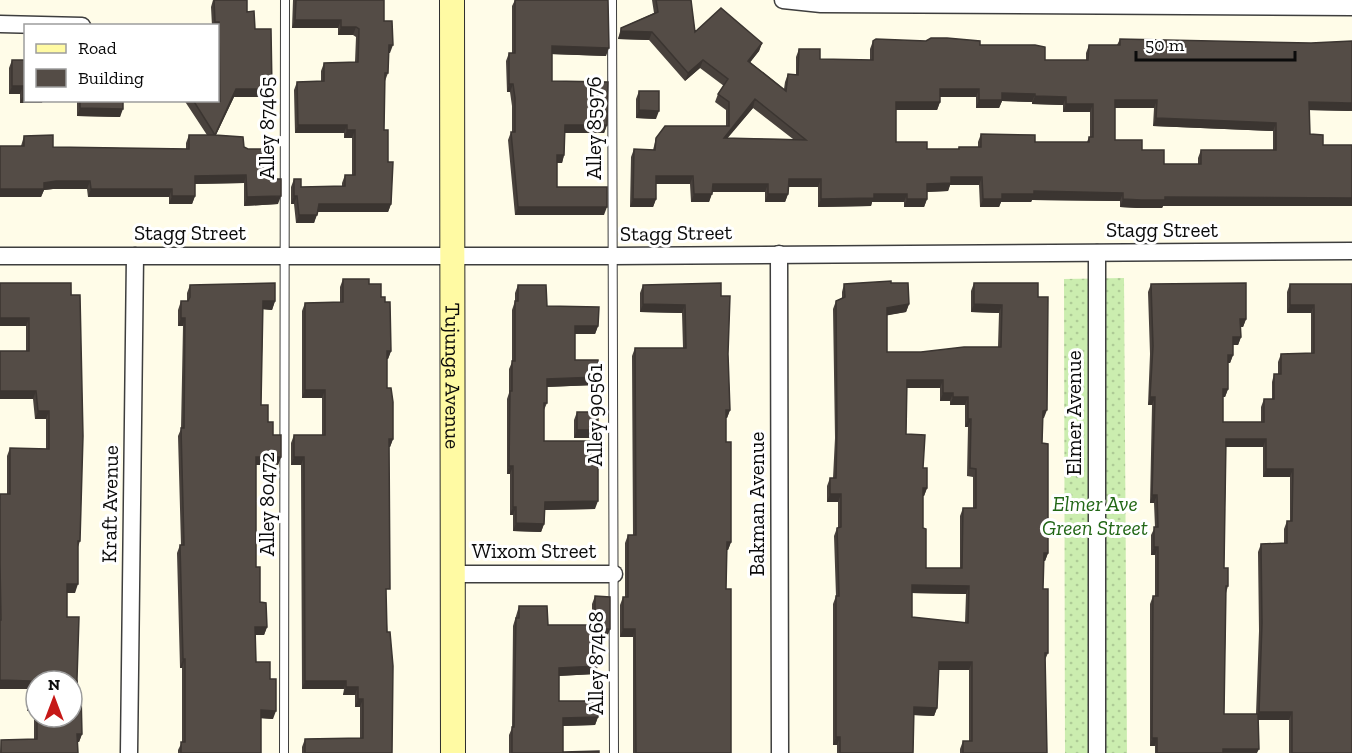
<svg xmlns="http://www.w3.org/2000/svg" width="1352" height="753" font-family="'Zilla Slab',serif">
  <defs>
    <pattern id="garden-dots" width="8" height="8" patternUnits="userSpaceOnUse" patternTransform="scale(1.5)"><rect width="8" height="8" fill="#cbedaf"/><path d="M2 2h.1M6 6h.1" fill="none" stroke="#adca95" stroke-width="1.8" stroke-linecap="round"/></pattern>
  </defs>
  <rect width="100%" height="100%" fill="#fffce8"/>
  <polygon fill="url(#garden-dots)" points="1124,278 1127,753 1065,753 1064,279"/>
  <g fill="none" stroke-linecap="round" stroke-linejoin="round">
    <defs>
      <g id="lane">
        <polyline points="612,0 614,753"/>
        <polyline points="284,753 285,0"/>
      </g>
      <g id="street">
        <polyline points="783,0 821,4 1352,7"/>
        <polyline points="0,24 82,26"/>
        <polyline points="1097,253 1097,753"/>
        <polyline points="779,254 780,753"/>
        <polyline points="0,256 612,256 1352,251"/>
        <polyline points="453,574 614,574"/>
        <polyline points="129,753 135,256"/>
      </g>
      <g id="secondary">
        <path id="s1" d="M452 0 453 753"/>
      </g>
    </defs>
    <use href="#lane" stroke="#3e3e3e" stroke-width="10"/>
    <use href="#street" stroke="#3e3e3e" stroke-width="19"/>
    <use href="#secondary" stroke="#2d2d2d" stroke-width="26"/>
    <use href="#lane" stroke="#fff" stroke-width="8"/>
    <use href="#street" stroke="#fff" stroke-width="16"/>
    <use href="#secondary" stroke="#fffaa3" stroke-width="24"/>
  </g>
  <g fill="#48413c" fill-rule="evenodd">
    <polygon points="213,0 247,12 255,29 269,97 234,97 216,135 244,147 270,179 278,204 244,206 244,183 195,184 195,196 192,204 169,204 169,197 88,197 87,189 53,189 44,190 41,197 21,146 24,136 53,147 186,149 186,143 189,135 207,135 184,100 218,100 218,26 212,26 211,7"/>
    <polygon points="293,0 384,0 384,21 390,53 388,53 388,73 385,81 384,130 391,204 388,212 317,212 314,223 296,223 294,204 291,204 291,187 294,179 301,187 342,186 342,183 345,175 352,175 352,138 344,138 344,133 295,133 294,90 297,82 321,81 321,71 324,63 355,62 356,37 353,35 338,35 338,28 292,28"/>
    <polygon points="515,0 608,0 606,56 552,54 552,81 607,125 604,133 565,133 564,155 562,163 557,163 557,187 604,215 515,215 508,140 511,132 512,132 512,106 510,92 507,92 506,61 509,53 512,53 512,6"/>
    <path d="M652 0H691L695 32 762 43 759 51 750 62 784 89 785 82 788 74 796 75V57L799 49 820 59 870 60V49L873 41 980 45 1045 60H1086V53L1089 45H1117L1120 39 1352 111 1309 110 1310 134 1323 145H1352V206H1163L1162 208H1138L1120 207V201L1032 200 1031 202H1001L999 207H980L979 185H950L948 191 927 192V199L924 207H904V202H872L871 206 818 207V187H788V194L785 202H765V192H712L709 202H691L690 184H656V199L653 207H630L631 157 634 149 653 150 656 138 726 126V110L715 102 718 94 724 86 700 68 685 81 649 40 618 39 621 28 654 13ZM940 97H976V108H999L1002 101 1032 102V104L1063 105V112H1090V137H1089L1087 142H1035L981 134 978 142V147H959L958 149H927L896 142V110H937L940 102ZM753 108 793 139 727 138ZM1115 108H1154L1153 126 1273 131V150H1201L1198 158V164H1164L1115 140Z"/>
    <polygon points="12,60 42,103 20,103 20,94 9,94 9,68"/>
    <polygon points="639,91 656,119 636,118 636,99"/>
    <polygon points="77,100 123,100 120,117 77,116"/>
    <polygon points="343,279 369,284 381,297 391,351 388,359 387,359 387,388 393,439 390,447 389,447 386,597 392,753 302,753 302,747 305,739 360,738 360,707 355,707 355,695 343,695 344,689 302,689 301,465 291,465 291,443 294,435 322,435 322,398 302,398 302,311 305,303 340,302 340,287"/>
    <path d="M71 283 80 541 78 547 75 593H67V617L77 679 82 734 79 742H78V753H0L1 740 34 739V711H27V689H0V494H7V456L10 448 46 449V419H35L33 399H0V351H26V326H0ZM36 681 72 717H36Z"/>
    <path d="M891 283 909 304 906 312 887 315V352H921L998 347 999 313 971 312V291L974 283 1038 297 1044 418H1043L1042 443 1048 553 1045 561H1044L1043 589 1048 653 1045 660 1047 753H960V749L963 741H969V670H939L937 708 934 716 914 715 913 753H837V745H833V604L836 596 834 536 837 528H838V502H827V486L830 478H833L835 438 833 309 836 301 842 298V292L844 284ZM907 388H940V401H950V405H965V427H968L967 476 973 477V508H963L960 516V568H926L923 528V496H924L927 488 923 468 906 434ZM912 593 966 594 965 623 912 617Z"/>
    <path d="M1151 284 1246 319 1243 327H1241V337L1238 345H1233V355L1230 363H1228V389L1225 397H1223V422H1261V407L1264 399H1272V382L1274 374H1278V362L1281 354H1311V313H1287V292L1290 284H1352V753H1289V720H1258L1257 753H1155V746H1150V604L1153 596H1155V555H1151V535L1155 527 1154 503H1150L1152 405H1148L1150 354 1148 292ZM1226 447H1263V477H1290V521H1287L1284 529V543L1261 544 1258 552 1259 631 1256 714H1224L1226 593 1228 586 1224 568Z"/>
    <polygon points="190,285 275,301 272,310 263,309 261,405 281,457 278,465 256,465 256,567 260,602 267,627 264,635 256,635 256,662 270,679 273,719 261,718 261,753 178,753 178,750 182,742 182,668 180,668 177,553 180,545 181,545 178,436 181,429 183,326 178,326 178,310 181,301 187,301 187,293"/>
    <polygon points="518,285 547,306 598,326 595,334 575,334 575,360 595,385 547,387 547,403 544,410 544,441 591,464 595,509 545,510 544,524 541,532 513,531 513,515 510,515 510,474 507,474 507,399 509,393 509,369 512,362 512,310 515,301 515,293"/>
    <polygon points="643,285 721,296 728,354 730,410 727,418 726,418 726,442 731,542 728,550 727,550 726,589 731,753 633,753 633,637 620,637 620,605 623,597 625,597 625,543 628,535 633,535 632,356 635,348 683,348 682,313 640,312 640,293"/>
    <polygon points="577,412 598,430 595,438 574,438 574,420"/>
    <polygon points="595,596 610,629 607,637 598,637 595,674 559,676 559,701 598,717 595,725 563,726 563,752 599,753 509,753 509,735 512,728 513,626 519,606 548,625 592,625 592,604"/>
  </g>
  <g fill="#3b3531">
    <polygon points="295,20 341,20 338,28 292,28"/>
    <polygon points="341,27 356,27 353,35 338,35"/>
    <polygon points="621,31 652,32 649,40 618,39"/>
    <polygon points="762,43 759,51 745,69 748,61"/>
    <polygon points="389,45 393,45 390,53 386,53"/>
    <polygon points="552,46 609,48 606,56 549,54"/>
    <polygon points="703,60 700,68 685,81 688,73"/>
    <polygon points="509,84 513,84 510,92 507,92"/>
    <polygon points="12,86 23,86 20,94 9,94"/>
    <polygon points="236,89 272,89 269,97 234,97 212,143"/>
    <polygon points="940,89 979,89 976,97 937,97"/>
    <polygon points="1002,93 1035,94 1032,102 1002,101 999,108 976,108 979,100"/>
    <polygon points="23,95 26,95 26,100 43,100 42,103 20,103"/>
    <polygon points="1035,96 1066,97 1063,105 1032,104"/>
    <polygon points="755,99 753,108 721,146 724,138"/>
    <polygon points="1115,100 1157,100 1154,108 1112,108"/>
    <polygon points="896,102 940,102 937,110 893,110"/>
    <polygon points="1309,102 1352,103 1352,111 1306,110"/>
    <polygon points="1066,104 1093,104 1090,112 1063,112"/>
    <polygon points="80,108 123,109 120,117 77,116"/>
    <polygon points="639,110 659,111 656,119 636,118"/>
    <polygon points="1156,118 1276,123 1273,131 1153,126"/>
    <polygon points="298,125 347,125 344,133 295,133"/>
    <polygon points="565,125 607,125 604,133 562,133"/>
    <polygon points="347,130 355,130 352,138 344,138"/>
    <polygon points="557,155 564,155 562,163 554,163"/>
    <polygon points="246,175 244,183 192,184 195,176"/>
    <polygon points="656,176 693,176 690,184 653,184"/>
    <polygon points="951,177 982,177 979,185 950,185 948,191 924,192 927,184"/>
    <polygon points="789,179 821,179 818,187 786,187"/>
    <polygon points="56,181 90,181 87,189 53,189 44,190 41,197 0,197 0,189"/>
    <polygon points="713,184 768,184 765,192 710,192"/>
    <polygon points="91,189 172,189 169,197 88,197"/>
    <polygon points="1034,191 1123,193 1120,201 1032,200 1031,202 1001,202 999,207 980,207 983,199 1002,194"/>
    <polygon points="694,194 712,194 709,202 691,202"/>
    <polygon points="768,194 788,194 785,202 765,202"/>
    <polygon points="874,194 907,194 904,202 872,202 871,206 818,207 821,199"/>
    <polygon points="172,196 195,196 192,204 169,204"/>
    <polygon points="281,196 278,204 244,206 247,197"/>
    <polygon points="294,196 297,196 294,204 291,204"/>
    <polygon points="1165,197 1352,198 1352,206 1163,206 1162,208 1138,208 1120,207 1123,199"/>
    <polygon points="633,199 656,199 653,207 630,207"/>
    <polygon points="907,199 927,199 924,207 904,207"/>
    <polygon points="319,204 391,204 388,212 316,212"/>
    <polygon points="518,207 607,207 604,215 515,215"/>
    <polygon points="299,215 317,215 314,223 296,223"/>
    <polygon points="263,301 275,301 272,310 260,309"/>
    <polygon points="643,304 685,305 682,313 640,312"/>
    <polygon points="909,304 906,312 884,316 887,308"/>
    <polygon points="974,304 1002,305 999,313 971,312"/>
    <polygon points="1290,305 1314,305 1311,313 1287,313"/>
    <polygon points="0,318 29,318 26,326 0,326"/>
    <polygon points="181,318 185,318 183,326 178,326"/>
    <polygon points="1240,319 1246,319 1243,327 1238,327"/>
    <polygon points="575,326 598,326 595,334 572,334"/>
    <polygon points="1233,337 1241,337 1238,345 1230,345"/>
    <polygon points="387,351 391,351 388,359 384,359"/>
    <polygon points="1228,355 1233,355 1230,363 1225,363"/>
    <polygon points="598,377 595,385 544,387 547,379"/>
    <polygon points="907,380 943,380 940,388 904,388"/>
    <polygon points="1223,389 1228,389 1225,397 1220,397"/>
    <polygon points="305,390 325,390 322,398 302,398"/>
    <polygon points="0,391 36,391 33,399 0,399"/>
    <polygon points="943,393 953,393 950,401 940,401"/>
    <polygon points="953,397 968,397 965,405 950,405"/>
    <polygon points="1150,397 1155,397 1152,405 1148,405"/>
    <polygon points="726,410 730,410 727,418 723,418"/>
    <polygon points="1047,410 1044,418 1040,419 1043,411"/>
    <polygon points="38,411 49,411 46,419 35,419"/>
    <polygon points="968,419 971,419 968,427 965,427"/>
    <polygon points="577,430 598,430 595,438 574,438"/>
    <polygon points="389,439 393,439 390,447 386,447"/>
    <polygon points="1226,439 1266,439 1263,447 1223,447"/>
    <polygon points="256,457 281,457 278,465 253,465"/>
    <polygon points="294,457 304,457 301,465 291,465"/>
    <polygon points="509,466 513,466 510,474 507,474"/>
    <polygon points="1266,469 1293,469 1290,477 1263,477"/>
    <polygon points="923,488 927,488 924,496 920,496"/>
    <polygon points="830,494 841,494 838,502 827,502"/>
    <polygon points="1152,495 1157,495 1154,503 1150,503"/>
    <polygon points="598,501 595,509 542,510 545,502"/>
    <polygon points="513,507 516,507 513,515 510,515"/>
    <polygon points="516,523 544,524 541,532 513,531"/>
    <polygon points="727,542 731,542 728,550 724,550"/>
    <polygon points="1154,547 1158,547 1155,555 1151,555"/>
    <polygon points="1044,553 1048,553 1045,561 1041,561"/>
    <polygon points="67,584 78,584 75,593 64,593"/>
    <polygon points="912,585 969,586 966,594 909,593"/>
    <polygon points="255,627 267,627 264,635 253,635"/>
    <polygon points="598,629 610,629 607,637 595,637"/>
    <polygon points="623,629 635,629 633,637 620,637"/>
    <polygon points="183,659 185,659 182,668 180,668"/>
    <polygon points="939,662 972,662 969,670 936,670"/>
    <polygon points="598,666 595,674 556,676 559,668"/>
    <polygon points="0,680 30,681 27,689 0,689"/>
    <polygon points="305,681 346,681 344,689 302,689"/>
    <polygon points="346,687 358,687 355,695 343,695"/>
    <polygon points="358,699 363,699 360,707 355,707"/>
    <polygon points="30,703 36,703 34,711 27,711"/>
    <polygon points="914,707 937,708 934,716 912,715"/>
    <polygon points="261,710 276,711 273,719 258,718"/>
    <polygon points="1259,712 1292,712 1289,720 1256,720"/>
    <polygon points="598,717 595,725 560,726 563,718"/>
    <polygon points="77,734 82,734 79,742 75,742"/>
    <polygon points="836,737 840,737 837,745 833,745"/>
    <polygon points="1152,738 1157,738 1155,746 1150,746"/>
    <polygon points="1223,749 1259,749 1257,753 1221,753"/>
  </g>
  <g fill="#544c46" stroke="#3b3531" stroke-width="1.5" fill-rule="evenodd">
    <polygon points="214,0 247,0 247,12 254,11 255,29 271,29 272,89 236,89 215,135 243,137 244,147 248,149 269,149 270,179 281,179 281,196 247,197 246,175 195,176 195,196 172,196 172,189 91,189 90,181 56,181 44,183 44,189 0,189 0,146 24,146 24,136 53,135 53,147 189,149 189,135 215,135 193,100 218,100 218,98 220,102 219,22 215,22"/>
    <polygon points="296,0 384,0 384,21 392,21 393,45 389,45 388,73 385,73 384,130 388,130 388,162 393,162 391,204 319,204 317,215 299,215 297,196 294,196 294,179 301,179 301,187 345,186 345,175 355,175 355,130 347,130 347,125 298,125 297,82 324,81 324,63 358,62 359,29 356,27 341,27 341,20 295,20"/>
    <polygon points="515,0 608,0 609,48 552,46 552,81 608,82 607,125 565,125 564,155 557,155 557,187 607,187 607,207 518,207 511,132 515,132 515,98 513,84 509,84 509,53 515,53"/>
    <path d="M656 0H691L695 32 721 8 762 43 748 61 786 91 788 74 798 75 799 49H820V59L873 60V41L876 39 926 41 931 38H947L980 41V45H1035L1045 47V60H1088L1089 45H1120V39L1311 43 1352 41V103L1309 102 1310 134 1323 135V145H1352V198L1165 197V200H1141L1123 199V193L1034 191V194H1002V199H983L982 177H951V183L927 184V199H907V194H874V198L821 199V179H789L788 194H768V184H713L712 194H694L693 176H656V199H633L634 149 655 150 656 138 665 126H729V102L718 94 728 79 703 60 688 73 652 32 621 31V28L658 12ZM940 89H979V100H1002V93L1035 94V96L1066 97V104H1093V137H1089V142H1035V135L981 134V147H959V149H927V142H896V102H940ZM755 99 806 140 724 138ZM1115 100H1157L1156 118 1276 123V150H1201V164H1164V150H1142V140H1115Z"/>
    <polygon points="12,60 26,60 26,95 23,95 23,86 12,86"/>
    <polygon points="639,91 659,91 659,111 639,110"/>
    <polygon points="80,100 123,100 123,109 80,108"/>
    <polygon points="343,279 369,279 369,284 381,284 381,297 385,297 385,302 390,302 391,351 387,351 387,388 391,388 393,402 393,439 389,439 390,589 386,589 387,632 390,632 393,666 392,753 305,753 305,739 363,738 363,699 358,699 358,687 346,687 346,681 305,681 304,457 294,457 294,435 325,435 325,390 305,390 305,303 343,302"/>
    <path d="M891 281V283H908L909 304 887 308V352H921L964 347H1001L1002 305 974 304V283H1038V297H1048L1047 410 1043 411 1042 443 1048 444V553H1044L1043 589H1048V653H1045L1047 753H963V741H972V662H939L937 708 914 707 913 753H840V737H836V596H839L837 528 841 527V494H830V478H836L837 430 836 301 845 297 844 284ZM907 380H943V393H953V397H968V419H971L970 468 976 469V508H963L962 568H926V529L923 528V488H927V468H923L925 435 906 434ZM912 585 969 586 968 623 912 617Z"/>
    <polygon points="0,283 71,283 71,295 80,295 83,436 80,541 78,541 78,584 67,584 67,617 79,617 77,679 78,693 81,693 82,734 77,734 78,753 1,753 1,740 37,739 37,717 72,717 72,681 36,681 36,703 30,703 30,681 0,680 0,620 1,620 0,564 0,494 10,494 10,448 49,449 49,411 38,411 36,391 0,391 0,351 29,351 29,318 0,318"/>
    <polygon points="275,283 275,301 263,301 261,405 268,405 268,422 273,422 273,435 281,435 281,457 256,457 256,567 260,567 260,602 266,603 267,627 255,627 256,662 270,662 270,679 276,679 276,711 261,710 261,753 181,753 181,742 185,742 185,659 183,659 180,545 184,545 181,428 184,428 185,318 181,318 181,301 188,301 190,297 190,285"/>
    <polygon points="721,283 721,296 730,296 728,354 730,410 726,410 726,442 731,442 731,542 727,542 726,589 731,589 731,753 636,753 635,629 623,629 623,597 628,597 628,535 636,535 635,348 686,348 685,305 643,304 643,285"/>
    <polygon points="1246,283 1246,319 1240,319 1241,337 1233,337 1233,355 1228,355 1228,389 1223,389 1223,422 1264,422 1264,399 1274,399 1274,374 1281,374 1281,354 1314,353 1314,305 1290,305 1290,284 1352,284 1352,753 1292,753 1292,712 1259,712 1262,623 1261,544 1287,543 1287,521 1292,521 1293,469 1266,469 1266,439 1226,439 1224,568 1228,568 1228,586 1226,586 1224,714 1258,714 1259,749 1223,749 1223,753 1157,753 1157,738 1152,738 1153,596 1158,596 1158,547 1154,547 1154,527 1158,527 1157,495 1152,495 1155,397 1150,397 1153,346 1151,284"/>
    <polygon points="518,285 546,285 547,306 599,307 598,326 575,326 575,360 598,360 598,377 547,379 547,403 544,403 544,441 591,441 591,464 598,464 598,501 545,502 544,524 516,523 516,507 513,507 513,466 509,466 510,391 512,391 512,361 515,361 515,301 518,301"/>
    <rect x="577" y="412" width="21" height="18"/>
    <polygon points="595,596 610,597 610,629 598,629 598,666 559,668 559,701 598,701 598,717 563,718 563,752 599,751 599,753 512,753 512,727 514,727 516,618 519,618 519,606 547,606 548,625 595,625"/>
  </g>
  <g text-anchor="middle" stroke-width="6" stroke-linejoin="round" paint-order="stroke">
    <g font-size="21" fill="#0b0b0b" stroke="#fff">
      <text transform="translate(267 128) rotate(-90)" y="7">Alley 87465</text>
      <text transform="translate(594 128) rotate(-90)" y="7">Alley 85976</text>
      <text x="1162" y="237">Stagg Street</text>
      <text x="190" y="240">Stagg Street</text>
      <text transform="translate(676 233) rotate(-1)" y="7">Stagg Street</text>
      <text dy="7" stroke="none"><textPath href="#s1" startOffset="376">Tujunga Avenue</textPath></text>
      <text transform="translate(1074 413) rotate(-90)" y="7">Elmer Avenue</text>
      <text transform="translate(595 415) rotate(-90)" y="7">Alley 90561</text>
      <text transform="translate(110 504) rotate(-89)" y="7">Kraft Avenue</text>
      <text transform="translate(267 504) rotate(-90)" y="7">Alley 80472</text>
      <text transform="translate(757 504) rotate(-90)" y="7">Bakman Avenue</text>
      <text x="534" y="558">Wixom Street</text>
      <text transform="translate(596 663) rotate(-90)" y="7">Alley 87468</text>
    </g>
    <g font-size="21" font-style="italic" fill="#226716" stroke="#fff">
      <text x="1095" y="511">Elmer Ave<tspan x="1095" dy="24">Green Street</tspan></text>
    </g>
  </g>
  <rect x="24" y="24" width="195" height="78" fill="#ffffff" stroke="#9d9d9d" stroke-width="1.5"/>
  <rect x="36" y="44" width="30" height="9" fill="#fffaa3" stroke="#9d9d9d" stroke-width="1.5"/>
  <text x="78" y="54" font-size="18" fill="#0b0b0b">Road</text>
  <rect x="36" y="69" width="30" height="18" fill="#544c46" stroke="#9d9d9d" stroke-width="1.5"/>
  <text x="78" y="84" font-size="18" fill="#0b0b0b">Building</text>
  <g transform="translate(54 699)"><circle r="28" fill="#ffffff" stroke="#9d9d9d" stroke-width="1.5"/>
  <path d="M0-4.5L10 22L0 15L-10 22Z" fill="#c61817"/>
  <text y="-9" font-size="16" font-weight="bold" text-anchor="middle" fill="#0b0b0b">N</text>
  </g>
  <path d="M1136 51v9h159v-9" fill="none" stroke="#0b0b0b" stroke-width="3"/>
  <text x="1145" y="51" font-size="18" fill="#0b0b0b" stroke="#ffffff" stroke-width="4.5" paint-order="stroke">50 m</text>
</svg>
